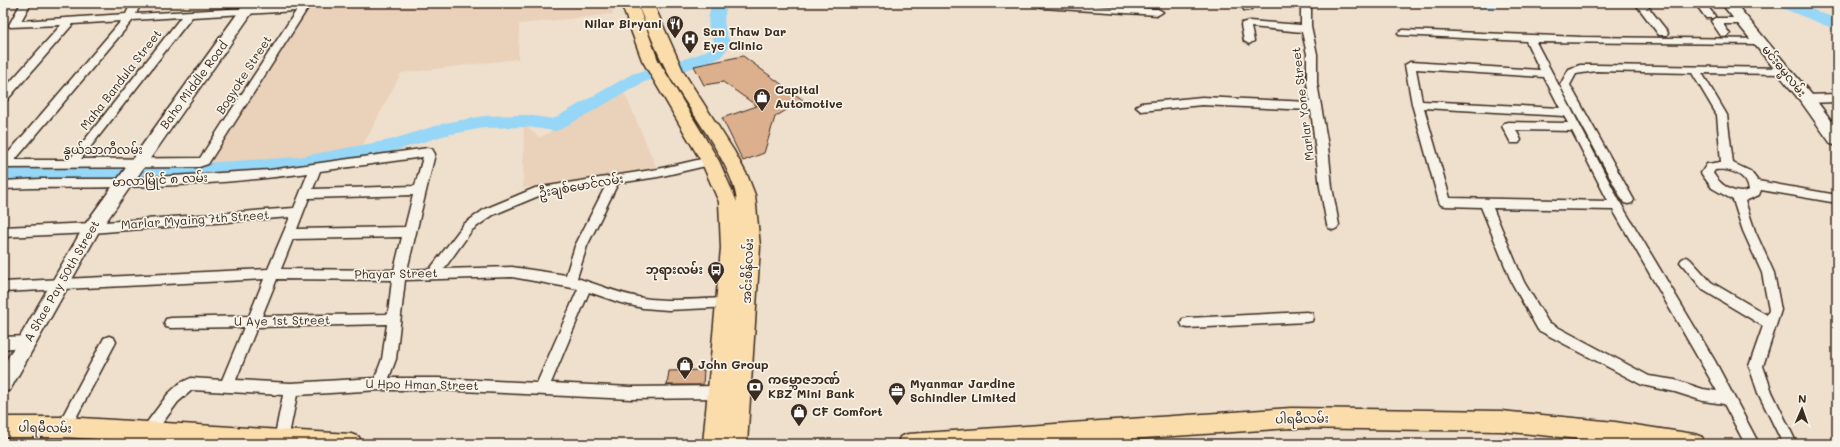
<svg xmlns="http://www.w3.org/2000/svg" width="1840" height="447" font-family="Mali,'Noto Sans Myanmar',sans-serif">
  <rect width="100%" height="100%" fill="#efdfcd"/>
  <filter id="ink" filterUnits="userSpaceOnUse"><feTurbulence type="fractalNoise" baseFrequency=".025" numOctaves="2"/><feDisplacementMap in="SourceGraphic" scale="8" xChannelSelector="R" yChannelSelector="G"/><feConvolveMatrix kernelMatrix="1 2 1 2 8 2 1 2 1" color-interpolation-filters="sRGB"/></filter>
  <g filter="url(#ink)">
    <g fill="#e9d1ba">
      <polygon points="311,3 610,3 613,14 519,24 518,59 401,73 362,147 302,159 206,167"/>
      <polygon points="624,92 657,169 523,188 524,124 539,138"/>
    </g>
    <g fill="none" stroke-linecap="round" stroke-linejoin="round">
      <g fill="#96d6f7" fill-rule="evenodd">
        <path d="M713 3H729C721 17 724 31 731 44L720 58 706 64 644 82 561 129 555 131 527 127 484 128 446 135 391 152 298 171 157 180 3 182V168L157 166 298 157 390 140 445 123 484 116 527 115 553 119 632 74 694 56 708 50 715 43C707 30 706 16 713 3Z"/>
        <path d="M1460 3H1499L1496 6C1486 9 1473 9 1463 6Z"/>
        <polygon points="1774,3 1796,3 1837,19 1837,30 1777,6"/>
      </g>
    </g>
    <g fill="#dcaf8d" stroke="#3b2a1e">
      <polygon points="743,56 803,100 775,117 764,153 743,161 722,118 757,106 723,82 704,85 694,66"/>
      <polygon points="704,370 703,385 667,385 669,371"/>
    </g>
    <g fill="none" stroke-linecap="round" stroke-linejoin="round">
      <defs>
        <g id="street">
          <path d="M21 3H31L21 21 126 14 131 3H141L136 14 300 5 301 3H311L208 164 199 167 3 168V159L121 21 73 24 7 100 3 101V90L61 25 10 27 9 25ZM296 11 200 158 81 159 192 17ZM181 17 69 160H15L133 20Z"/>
          <polygon points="1038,3 1158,9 1163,12 1158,15 1042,8 1039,7 1037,5"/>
          <polygon points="1241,3 1251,3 1252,8 1250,10 1244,10"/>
          <polygon points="1301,3 1311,3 1311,26 1317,54 1317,83 1328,146 1332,187 1339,225 1337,228 1333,230 1329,228 1327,225 1320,187 1311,110 1202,105 1141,111 1136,107 1141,103 1202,97 1310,102 1307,83 1307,54 1302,32 1251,27 1254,41 1249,44 1244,41 1241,25 1242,23 1249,21 1301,25"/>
          <polygon points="1635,3 1645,3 1667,31 1668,33 1667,35 1659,35"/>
          <polygon points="1695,3 1705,3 1715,16 1714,18 1706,18"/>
          <polygon points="1716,18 1744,18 1749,21 1744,24 1723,24 1730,34 1725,37 1721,36 1711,21"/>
          <path d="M1403 30 1581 37 1764 39 1765 41 1764 43 1760 44 1536 42 1621 204 1715 361 1759 444H1745L1724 404 1703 401 1675 392 1642 385 1538 330 1512 283 1481 207 1445 206 1441 205 1439 202 1412 104 1405 65 1410 62 1540 70 1526 41 1399 35 1398 33ZM1416 69 1544 77 1560 108 1422 101ZM1424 108 1564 116 1568 123 1508 122 1504 123 1502 126 1511 143H1519L1521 140 1516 130 1572 131 1608 201 1450 198ZM1493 208 1613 210 1717 391 1703 389 1675 380 1649 376 1548 322 1524 282Z"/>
          <path d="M1596 65 1784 68 1789 71 1784 74 1702 73 1727 115 1733 163 1750 171 1758 181 1837 195V203L1761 190 1759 195 1745 201 1755 231 1774 273 1781 310 1763 366 1772 392 1797 444H1783L1758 393 1749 366 1763 326 1703 290 1680 262 1682 259 1686 257 1690 259 1711 282 1767 315 1769 310 1762 273 1743 231 1733 200 1712 188 1701 173 1707 164 1721 162 1717 115 1692 73 1596 71 1576 74 1570 85 1634 200 1632 203 1628 204 1624 203 1560 85 1569 69 1580 65ZM1715 170C1729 168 1747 174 1749 190 1736 197 1719 184 1713 173Z"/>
          <polygon points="1837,94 1837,102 1807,103 1802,99 1807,95"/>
          <path d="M428 148 432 149 435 154 407 270 430 269 464 224 485 209 535 188 658 169 710 157 714 158 716 161 714 164 710 165 658 177 618 183 587 246 577 278C599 285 620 294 643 298 670 302 699 299 727 298L732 299 733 303 732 307 668 310 643 308 621 303 589 292 551 383 631 387 719 386 724 388 726 392 724 396 719 398 631 399 439 390H380L297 395 288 440 286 444H276L274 440 283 395 192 390 178 402 152 437 147 439 142 437 140 433 142 429 168 394 180 383 191 378 222 380 244 327 171 328 166 327 164 323 166 319 171 318 249 316 264 279 3 292V282L268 269 290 217 92 233 3 237V227L92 223 294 208 308 173C248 181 183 186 122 187 82 188 43 187 3 189V181L40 179H123L270 170ZM423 157 415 186 313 189 320 171ZM606 185 575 246 566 275 512 267 444 269 472 230 493 215 541 195ZM413 195 405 227 297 229 309 198ZM402 237 394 270 281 269 293 239ZM512 277 578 289 537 383 439 378H389L396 359 405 280ZM277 279 392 280 388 314 262 316ZM387 324 382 359 375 378 291 383 236 380 257 327Z"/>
          <polygon points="1307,312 1312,313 1313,317 1312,321 1307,322 1188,328 1183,327 1181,323 1183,319 1188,318"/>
          <polygon points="27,336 32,338 34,342 32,346 3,349 3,337"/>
          <polygon points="109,336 114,338 116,342 69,431 64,433 59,431 57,427 59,423 104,338"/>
        </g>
        <g id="secondary">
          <polygon points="245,3 259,3 98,233 10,390 3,392 3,366 86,223"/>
          <polygon points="1721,3 1735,3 1812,95 1837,128 1837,146 1831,144 1802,103"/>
        </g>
        <g id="primary">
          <path d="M621 3H637L658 60 719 161 737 202C735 166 686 107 668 73 656 51 647 26 637 3H653L684 73 734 151 748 177 755 195 760 247 747 444H703L721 248 719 202 701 161 642 60Z"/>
          <polygon points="1291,408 1501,411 1615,422 1694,434 1702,437 1705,444 1628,444 1501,431 1291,428 1056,444 897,444 900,437 908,434"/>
          <polygon points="3,417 64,417 351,434 359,437 362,444 181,444 64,437 3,437"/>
        </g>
      </defs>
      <use href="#street" stroke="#3b2a1e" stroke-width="3"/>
      <use href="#secondary" stroke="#3b2a1e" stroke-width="3"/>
      <use href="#primary" stroke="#3b2a1e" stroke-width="3"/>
      <use href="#street" fill="#f7f3e8" fill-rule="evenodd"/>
      <use href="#secondary" fill="#f7f3e8" fill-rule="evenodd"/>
      <use href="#primary" fill="#faddab" fill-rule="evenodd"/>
    </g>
  </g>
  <defs>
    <symbol id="restaurant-pin" viewBox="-11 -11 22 30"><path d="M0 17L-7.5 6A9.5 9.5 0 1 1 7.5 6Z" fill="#3b2a1e" stroke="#f7f3e8"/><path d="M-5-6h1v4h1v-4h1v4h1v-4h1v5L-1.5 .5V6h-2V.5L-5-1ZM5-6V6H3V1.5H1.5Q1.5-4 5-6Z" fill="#fff"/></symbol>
    <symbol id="hospital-pin" viewBox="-11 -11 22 30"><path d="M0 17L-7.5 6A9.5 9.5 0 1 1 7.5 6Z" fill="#3b2a1e" stroke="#f7f3e8"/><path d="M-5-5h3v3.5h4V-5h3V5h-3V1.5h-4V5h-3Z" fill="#fff"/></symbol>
    <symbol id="shop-pin" viewBox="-11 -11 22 30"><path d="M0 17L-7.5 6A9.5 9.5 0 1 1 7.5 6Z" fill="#3b2a1e" stroke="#f7f3e8"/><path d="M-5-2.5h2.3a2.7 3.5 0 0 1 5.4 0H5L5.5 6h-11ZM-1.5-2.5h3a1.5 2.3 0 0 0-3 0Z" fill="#fff"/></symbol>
    <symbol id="bus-pin" viewBox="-11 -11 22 30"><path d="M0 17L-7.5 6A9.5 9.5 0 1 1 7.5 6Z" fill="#3b2a1e" stroke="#f7f3e8"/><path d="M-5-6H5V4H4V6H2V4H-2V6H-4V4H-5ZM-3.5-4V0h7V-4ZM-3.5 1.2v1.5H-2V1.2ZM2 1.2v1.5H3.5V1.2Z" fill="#fff"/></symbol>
    <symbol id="bank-pin" viewBox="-11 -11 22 30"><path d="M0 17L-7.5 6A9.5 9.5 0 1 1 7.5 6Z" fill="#3b2a1e" stroke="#f7f3e8"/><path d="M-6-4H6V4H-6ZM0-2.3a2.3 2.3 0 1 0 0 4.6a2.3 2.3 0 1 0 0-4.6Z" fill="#fff"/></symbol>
    <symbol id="office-pin" viewBox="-11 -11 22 30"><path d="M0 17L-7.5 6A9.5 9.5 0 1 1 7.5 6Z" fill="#3b2a1e" stroke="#f7f3e8"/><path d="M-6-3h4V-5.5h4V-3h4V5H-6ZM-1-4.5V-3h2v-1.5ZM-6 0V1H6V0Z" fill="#fff"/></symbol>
  </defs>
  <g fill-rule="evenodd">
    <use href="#restaurant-pin" x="665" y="14" width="20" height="27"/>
    <use href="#hospital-pin" x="680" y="29" width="20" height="27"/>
    <use href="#shop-pin" x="752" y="87" width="20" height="27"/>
    <use href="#bus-pin" x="706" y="260" width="20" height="27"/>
    <use href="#shop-pin" x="675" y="355" width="20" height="27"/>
    <use href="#bank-pin" x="745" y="377" width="20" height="27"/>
    <use href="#office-pin" x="887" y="381" width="20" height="27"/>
    <use href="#shop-pin" x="789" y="402" width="20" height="27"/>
  </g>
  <g text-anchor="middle" stroke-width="3.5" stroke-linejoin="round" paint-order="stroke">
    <g font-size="12" font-weight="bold" fill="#3b2a1e" stroke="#f7f3e8" text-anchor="start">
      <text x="662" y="28" text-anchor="end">Nilar Biryani</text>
      <text x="703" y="36">San Thaw Dar<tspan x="703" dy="14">Eye Clinic</tspan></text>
      <text x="775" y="94">Capital<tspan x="775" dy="14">Automotive</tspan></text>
      <text x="703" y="274" text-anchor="end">ဘုရားလမ်း</text>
      <text x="698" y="369">John Group</text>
      <text x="768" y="384">ကမ္ဘောဇဘဏ်<tspan x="768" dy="14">KBZ Mini Bank</tspan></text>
      <text x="910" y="388">Myanmar Jardine<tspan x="910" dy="14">Schindler Limited</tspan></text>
      <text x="812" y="416">CF Comfort</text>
    </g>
    <g font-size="12" fill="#3b2a1e" stroke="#f7f3e8">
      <text transform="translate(1784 71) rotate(51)" y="4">မင်းဓမ္မလမ်း</text>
      <text transform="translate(244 75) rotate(-57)" y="4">Bogyoke Street</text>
      <text transform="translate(121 80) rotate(-52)" y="4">Maha Bandula Street</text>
      <text transform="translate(194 85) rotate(-54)" y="4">Baho Middle Road</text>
      <text transform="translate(1303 104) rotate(-97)" y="4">Marlar Yone Street</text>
      <text x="103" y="154">နွယ်သာကီလမ်း</text>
      <text transform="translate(160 180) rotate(-3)" y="4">မာလာမြိုင် ၈ လမ်း</text>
      <text transform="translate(581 186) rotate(-10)" y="4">ဦးချစ်မောင်လမ်း</text>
      <text transform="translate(195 220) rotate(-4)" y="4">Marlar Myaing 7th Street</text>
      <text transform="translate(748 271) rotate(-88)" y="4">အင်းစိန်လမ်း</text>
      <text transform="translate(396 274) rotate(-1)" y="4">Phayar Street</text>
      <text transform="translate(62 281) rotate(-60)" y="4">A Shae Pay 50th Street</text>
      <text transform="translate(282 321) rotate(-1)" y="4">U Aye 1st Street</text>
      <text transform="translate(422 385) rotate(1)" y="4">U Hpo Hman Street</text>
      <text transform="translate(1302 419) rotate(-1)" y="4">ပါရမီလမ်း</text>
      <text transform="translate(45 428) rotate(1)" y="4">ပါရမီလမ်း</text>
    </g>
  </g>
  <rect width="1840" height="447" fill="none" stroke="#f7f3e8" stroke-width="16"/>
  <rect x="8" y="8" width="1824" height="431" fill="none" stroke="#3b2a1e" stroke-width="1.5" filter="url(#ink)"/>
  <g transform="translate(1802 409) rotate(2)" stroke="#f7f3e8" stroke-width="3" paint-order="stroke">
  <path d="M0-3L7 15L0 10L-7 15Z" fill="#3b2a1e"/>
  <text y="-6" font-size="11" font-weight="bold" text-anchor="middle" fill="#3b2a1e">N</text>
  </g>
</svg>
